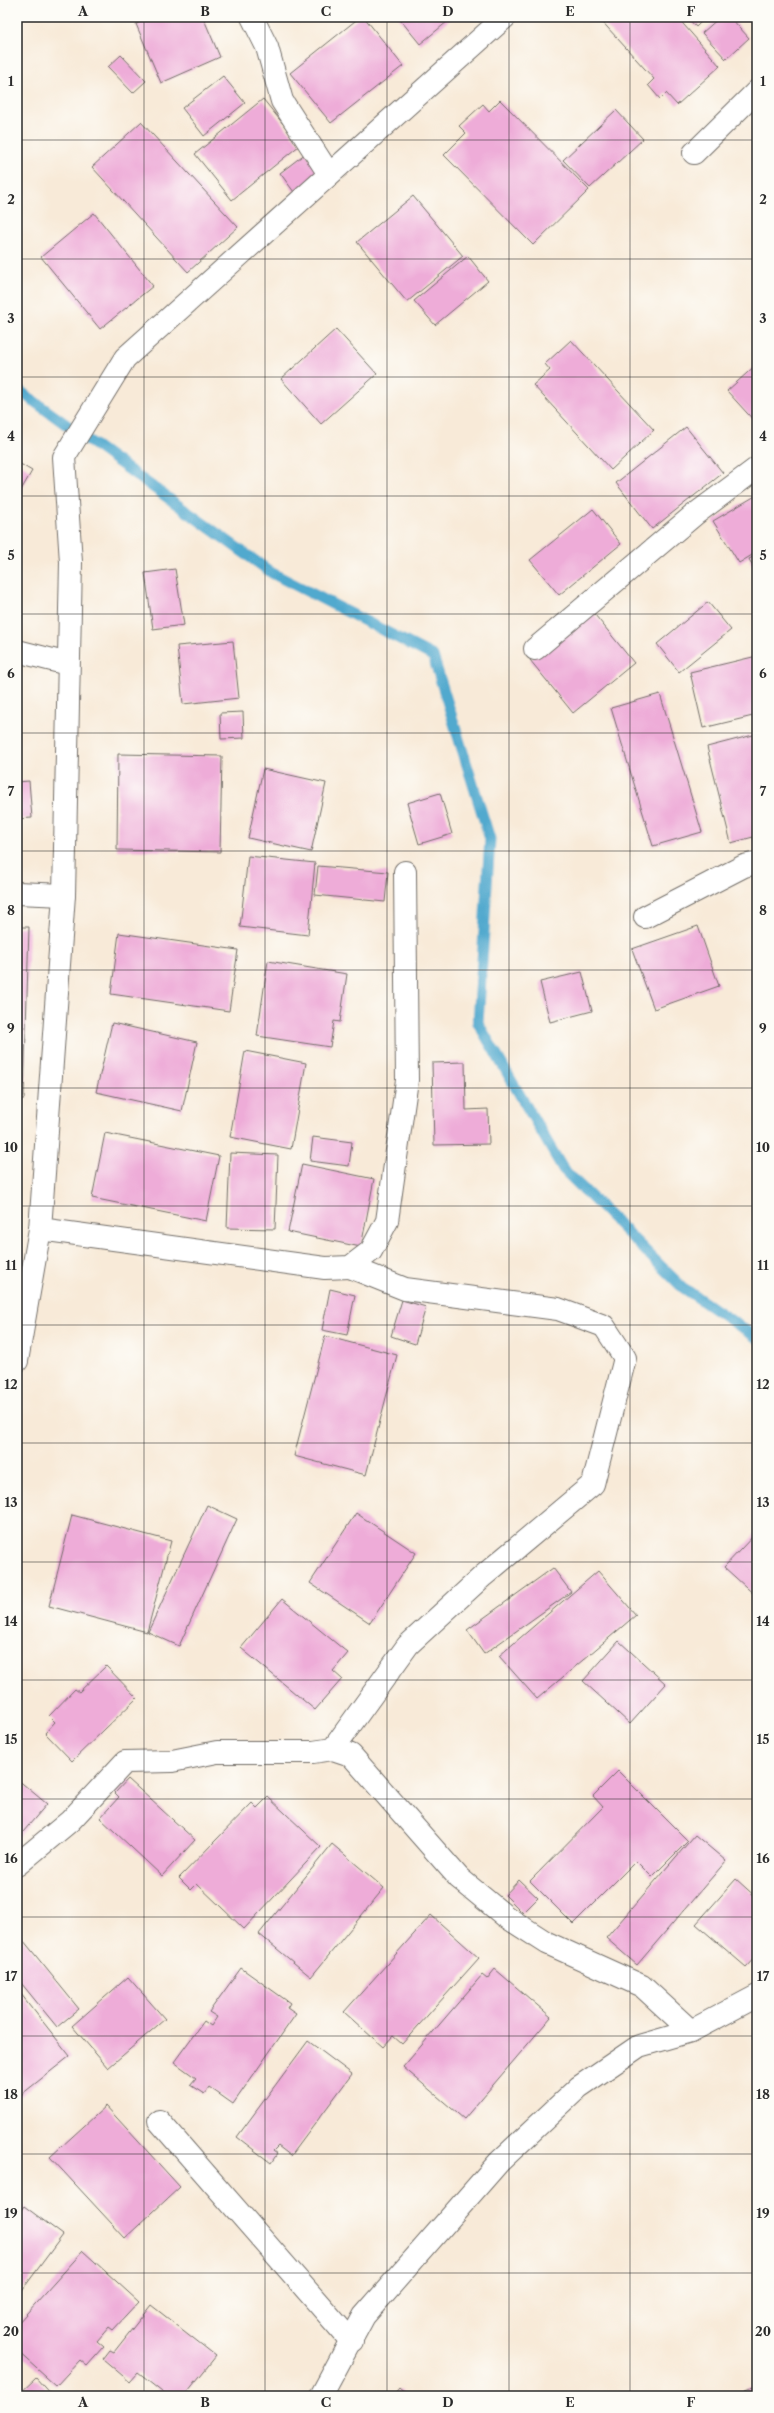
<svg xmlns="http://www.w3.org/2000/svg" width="774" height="2413" font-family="'Libre Caslon Text',serif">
  <rect width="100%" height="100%" fill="#fdfcf7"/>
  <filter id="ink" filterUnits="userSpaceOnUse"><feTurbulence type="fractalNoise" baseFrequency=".025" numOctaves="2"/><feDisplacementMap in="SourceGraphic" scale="8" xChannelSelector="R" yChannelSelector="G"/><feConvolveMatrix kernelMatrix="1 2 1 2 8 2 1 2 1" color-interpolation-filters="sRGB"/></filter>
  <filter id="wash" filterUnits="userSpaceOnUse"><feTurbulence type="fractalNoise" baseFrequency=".012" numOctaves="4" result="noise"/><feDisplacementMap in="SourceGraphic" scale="16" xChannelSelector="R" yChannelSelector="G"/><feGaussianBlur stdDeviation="0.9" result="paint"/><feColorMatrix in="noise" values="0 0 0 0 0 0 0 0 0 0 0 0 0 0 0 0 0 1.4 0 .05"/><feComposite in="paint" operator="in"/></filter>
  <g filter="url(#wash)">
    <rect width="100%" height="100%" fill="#f8ead8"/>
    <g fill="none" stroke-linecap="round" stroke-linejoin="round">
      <polyline stroke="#51a9ce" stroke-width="11" points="17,389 272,573 433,656 490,839 478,1023 563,1169 682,1287 757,1338"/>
    </g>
    <g id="blocks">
      <g fill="#eeacd8">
        <polygon points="152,17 203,17 220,57 161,83 136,24"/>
        <polygon points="360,17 364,17 403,66 331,123 290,73"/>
        <polygon points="398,17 453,17 420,44"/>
        <polygon points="598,17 677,17 720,66 677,105 666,93 660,99 648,85 654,79"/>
        <polygon points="687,17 706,17 696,27"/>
        <polygon points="720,17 730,17 749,38 726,59 702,33"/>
        <polygon points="121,55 146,81 133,93 108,67"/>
        <polygon points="223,76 245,103 204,136 182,108"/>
        <polygon points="263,99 300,145 232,200 195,154"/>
        <polygon points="500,100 589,190 533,245 444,155 466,133 459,126 483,104 489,111"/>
        <polygon points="616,110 643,139 590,188 563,160"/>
        <polygon points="141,122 238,227 188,272 92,167"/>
        <polygon points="306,153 321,172 294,192 280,173"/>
        <polygon points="413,196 463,256 407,302 357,242"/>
        <polygon points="94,213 153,286 100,329 41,257"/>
        <polygon points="468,256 488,281 435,325 414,301"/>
        <polygon points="336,329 377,374 321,424 281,379"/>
        <polygon points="571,340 654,430 611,470 533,385 550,370 545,364"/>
        <polygon points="757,364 757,424 727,391"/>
        <polygon points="686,427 723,473 652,529 616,483"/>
        <polygon points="17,462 32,471 17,497"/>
        <polygon points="757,495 757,552 739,563 713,521"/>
        <polygon points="593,509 621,544 559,595 530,560"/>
        <polygon points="757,555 757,574 749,559"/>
        <polygon points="175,569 184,625 153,629 145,573"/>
        <polygon points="708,602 731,630 679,672 657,644"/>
        <polygon points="591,610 634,663 573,713 530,660"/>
        <polygon points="233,641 239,698 183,704 177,646"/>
        <polygon points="757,656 757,715 703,728 690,672"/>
        <polygon points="660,694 702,832 653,846 611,708"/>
        <polygon points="243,712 244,738 221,739 220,713"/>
        <polygon points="757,734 757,847 756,847 753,837 731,843 707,747"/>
        <polygon points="118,754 222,756 220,852 117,850"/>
        <polygon points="263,769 326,783 311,852 248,838"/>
        <polygon points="29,781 32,818 17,819 17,782"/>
        <polygon points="440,793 452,834 419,844 407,803"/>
        <polygon points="248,856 315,863 308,935 240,927"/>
        <polygon points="318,866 388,872 385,902 315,895"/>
        <polygon points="698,926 719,986 654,1009 632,949"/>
        <polygon points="17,927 29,927 24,1099 17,1099"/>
        <polygon points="119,933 238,950 229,1011 111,994"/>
        <polygon points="268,961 347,974 340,1022 334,1021 330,1047 257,1036"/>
        <polygon points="582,972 592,1011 550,1022 540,982"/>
        <polygon points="112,1023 197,1042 182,1111 96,1092"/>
        <polygon points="245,1051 306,1063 291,1149 230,1137"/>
        <polygon points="465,1062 466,1110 488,1109 489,1144 434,1145 432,1063"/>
        <polygon points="105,1133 219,1156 206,1221 92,1198"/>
        <polygon points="313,1137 352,1142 349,1166 310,1161"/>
        <polygon points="230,1153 278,1155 275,1229 227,1228"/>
        <polygon points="302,1164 374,1179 361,1247 288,1232"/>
        <polygon points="330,1289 355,1295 347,1335 322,1330"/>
        <polygon points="402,1300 426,1307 415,1344 391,1336"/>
        <polygon points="325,1336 397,1355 366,1475 294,1456"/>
        <polygon points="207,1505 237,1519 179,1646 148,1632"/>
        <polygon points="356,1513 416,1553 370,1623 310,1583"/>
        <polygon points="72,1515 171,1541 147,1632 49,1606"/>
        <polygon points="757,1532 757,1597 724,1567"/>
        <polygon points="553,1568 571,1592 484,1654 467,1630"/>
        <polygon points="598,1571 636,1615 537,1699 499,1656"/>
        <polygon points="282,1599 348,1653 333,1671 342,1679 315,1710 241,1648"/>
        <polygon points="619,1641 666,1684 630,1724 583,1681"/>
        <polygon points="106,1666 137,1698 72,1761 45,1733 55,1722 49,1716 75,1689 79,1692"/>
        <polygon points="618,1771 688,1841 652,1877 636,1861 573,1924 530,1881 603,1807 593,1796"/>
        <polygon points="17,1779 47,1804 17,1839"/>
        <polygon points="128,1779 195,1840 162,1876 100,1818 119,1797 115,1793"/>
        <polygon points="268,1797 321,1847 244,1929 197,1884 191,1890 179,1878 252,1803 257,1808"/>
        <polygon points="695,1835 726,1861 637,1965 606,1938"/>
        <polygon points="332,1844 384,1888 311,1977 259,1934"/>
        <polygon points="736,1879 757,1898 757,1955 746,1967 696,1924"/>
        <polygon points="519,1880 538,1898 523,1913 505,1895"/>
        <polygon points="431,1915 479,1958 402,2044 393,2036 383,2047 344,2012"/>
        <polygon points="19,1935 79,2009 57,2027 17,1978 17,1937"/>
        <polygon points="241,1968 290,2003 287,2008 296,2014 233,2104 209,2087 204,2094 190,2085 196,2078 174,2062 204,2021 211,2026 217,2017 209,2012"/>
        <polygon points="495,1969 551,2017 464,2119 403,2067 482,1975 487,1979"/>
        <polygon points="128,1977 165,2019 108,2068 72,2026"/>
        <polygon points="17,1989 70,2056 17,2098"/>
        <polygon points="308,2041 352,2074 291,2156 278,2146 273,2151 277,2154 271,2163 237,2137"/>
        <polygon points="106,2106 180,2187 125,2238 50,2157"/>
        <polygon points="24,2206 63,2235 17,2297 17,2215"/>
        <polygon points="83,2251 139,2302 113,2330 109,2327 97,2341 104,2347 87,2366 80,2360 56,2386 17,2351 17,2324"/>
        <polygon points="151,2305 216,2356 184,2396 167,2396 138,2373 130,2382 103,2359 110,2350 114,2352"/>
        <polygon points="36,2378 52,2396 17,2396"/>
        <polygon points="757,2385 757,2396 749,2396 746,2389"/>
        <polygon points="400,2389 408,2396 394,2396"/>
      </g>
    </g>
  </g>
  <g filter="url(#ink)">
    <use href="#blocks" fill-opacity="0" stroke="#736e68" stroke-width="1"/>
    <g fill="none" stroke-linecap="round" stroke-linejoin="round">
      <defs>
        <g id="minor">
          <polyline points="252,17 267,47 282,101 329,174"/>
          <polyline points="694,153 757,91"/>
          <polyline points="535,649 694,515 757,468"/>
          <polyline points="17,651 68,664"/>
          <polyline points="17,893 64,895"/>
          <polyline points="645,917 744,866 757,863"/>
          <polyline points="40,1229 325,1268 350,1267 371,1251 387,1221 407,1080 405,872"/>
          <polyline points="17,1361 40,1229 64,895 71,562 64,457 125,358 505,17"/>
          <polyline points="333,1749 408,1645 483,1576 593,1484 625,1358 604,1326 558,1309 405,1289 350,1267"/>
          <polyline points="17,1865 70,1821 125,1762 172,1761 217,1752 313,1752 333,1749 351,1755 459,1878 505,1916 547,1943 642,1986 691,2031"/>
          <polyline points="159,2121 352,2342"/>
          <polyline points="321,2396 364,2316 499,2162 579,2087 639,2046 691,2031 757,1996"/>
        </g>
      </defs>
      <use href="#minor" stroke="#736e68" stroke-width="24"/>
      <use href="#minor" stroke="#fff" stroke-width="22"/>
    </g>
  </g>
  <path fill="none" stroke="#2b2b2b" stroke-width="1" stroke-opacity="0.55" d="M144 17V2396M265 17V2396M387 17V2396M509 17V2396M630 17V2396M17 140H757M17 259H757M17 377H757M17 496H757M17 614H757M17 733H757M17 851H757M17 970H757M17 1088H757M17 1206H757M17 1325H757M17 1443H757M17 1562H757M17 1680H757M17 1799H757M17 1917H757M17 2036H757M17 2154H757M17 2273H757"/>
  <rect width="774" height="2413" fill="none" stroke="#fdfcf7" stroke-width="44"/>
  <rect x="22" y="22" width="730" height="2369" fill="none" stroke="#2b2b2b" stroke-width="1.5"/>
  <g font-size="13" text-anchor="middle" font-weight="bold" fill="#2b2b2b">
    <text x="83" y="16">A</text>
    <text x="205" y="16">B</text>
    <text x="326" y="16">C</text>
    <text x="448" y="16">D</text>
    <text x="570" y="16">E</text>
    <text x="691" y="16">F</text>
    <text x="11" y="86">1</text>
    <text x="763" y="86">1</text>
    <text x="11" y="204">2</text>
    <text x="763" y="204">2</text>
    <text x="11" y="323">3</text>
    <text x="763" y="323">3</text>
    <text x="11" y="441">4</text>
    <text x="763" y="441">4</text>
    <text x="11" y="560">5</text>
    <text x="763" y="560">5</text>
    <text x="11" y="678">6</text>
    <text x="763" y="678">6</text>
    <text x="11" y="796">7</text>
    <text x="763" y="796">7</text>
    <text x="11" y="915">8</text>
    <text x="763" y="915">8</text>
    <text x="11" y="1033">9</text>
    <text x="763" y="1033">9</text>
    <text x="11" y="1152">10</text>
    <text x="763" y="1152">10</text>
    <text x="11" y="1270">11</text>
    <text x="763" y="1270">11</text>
    <text x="11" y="1389">12</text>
    <text x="763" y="1389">12</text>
    <text x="11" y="1507">13</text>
    <text x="763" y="1507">13</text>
    <text x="11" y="1626">14</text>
    <text x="763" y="1626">14</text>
    <text x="11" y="1744">15</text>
    <text x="763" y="1744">15</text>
    <text x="11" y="1863">16</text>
    <text x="763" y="1863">16</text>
    <text x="11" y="1981">17</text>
    <text x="763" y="1981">17</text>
    <text x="11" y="2099">18</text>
    <text x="763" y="2099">18</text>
    <text x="11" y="2218">19</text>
    <text x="763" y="2218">19</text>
    <text x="11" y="2336">20</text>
    <text x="763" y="2336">20</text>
    <text x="83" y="2407">A</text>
    <text x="205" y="2407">B</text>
    <text x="326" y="2407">C</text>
    <text x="448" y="2407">D</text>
    <text x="570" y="2407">E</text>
    <text x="691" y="2407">F</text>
  </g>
</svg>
